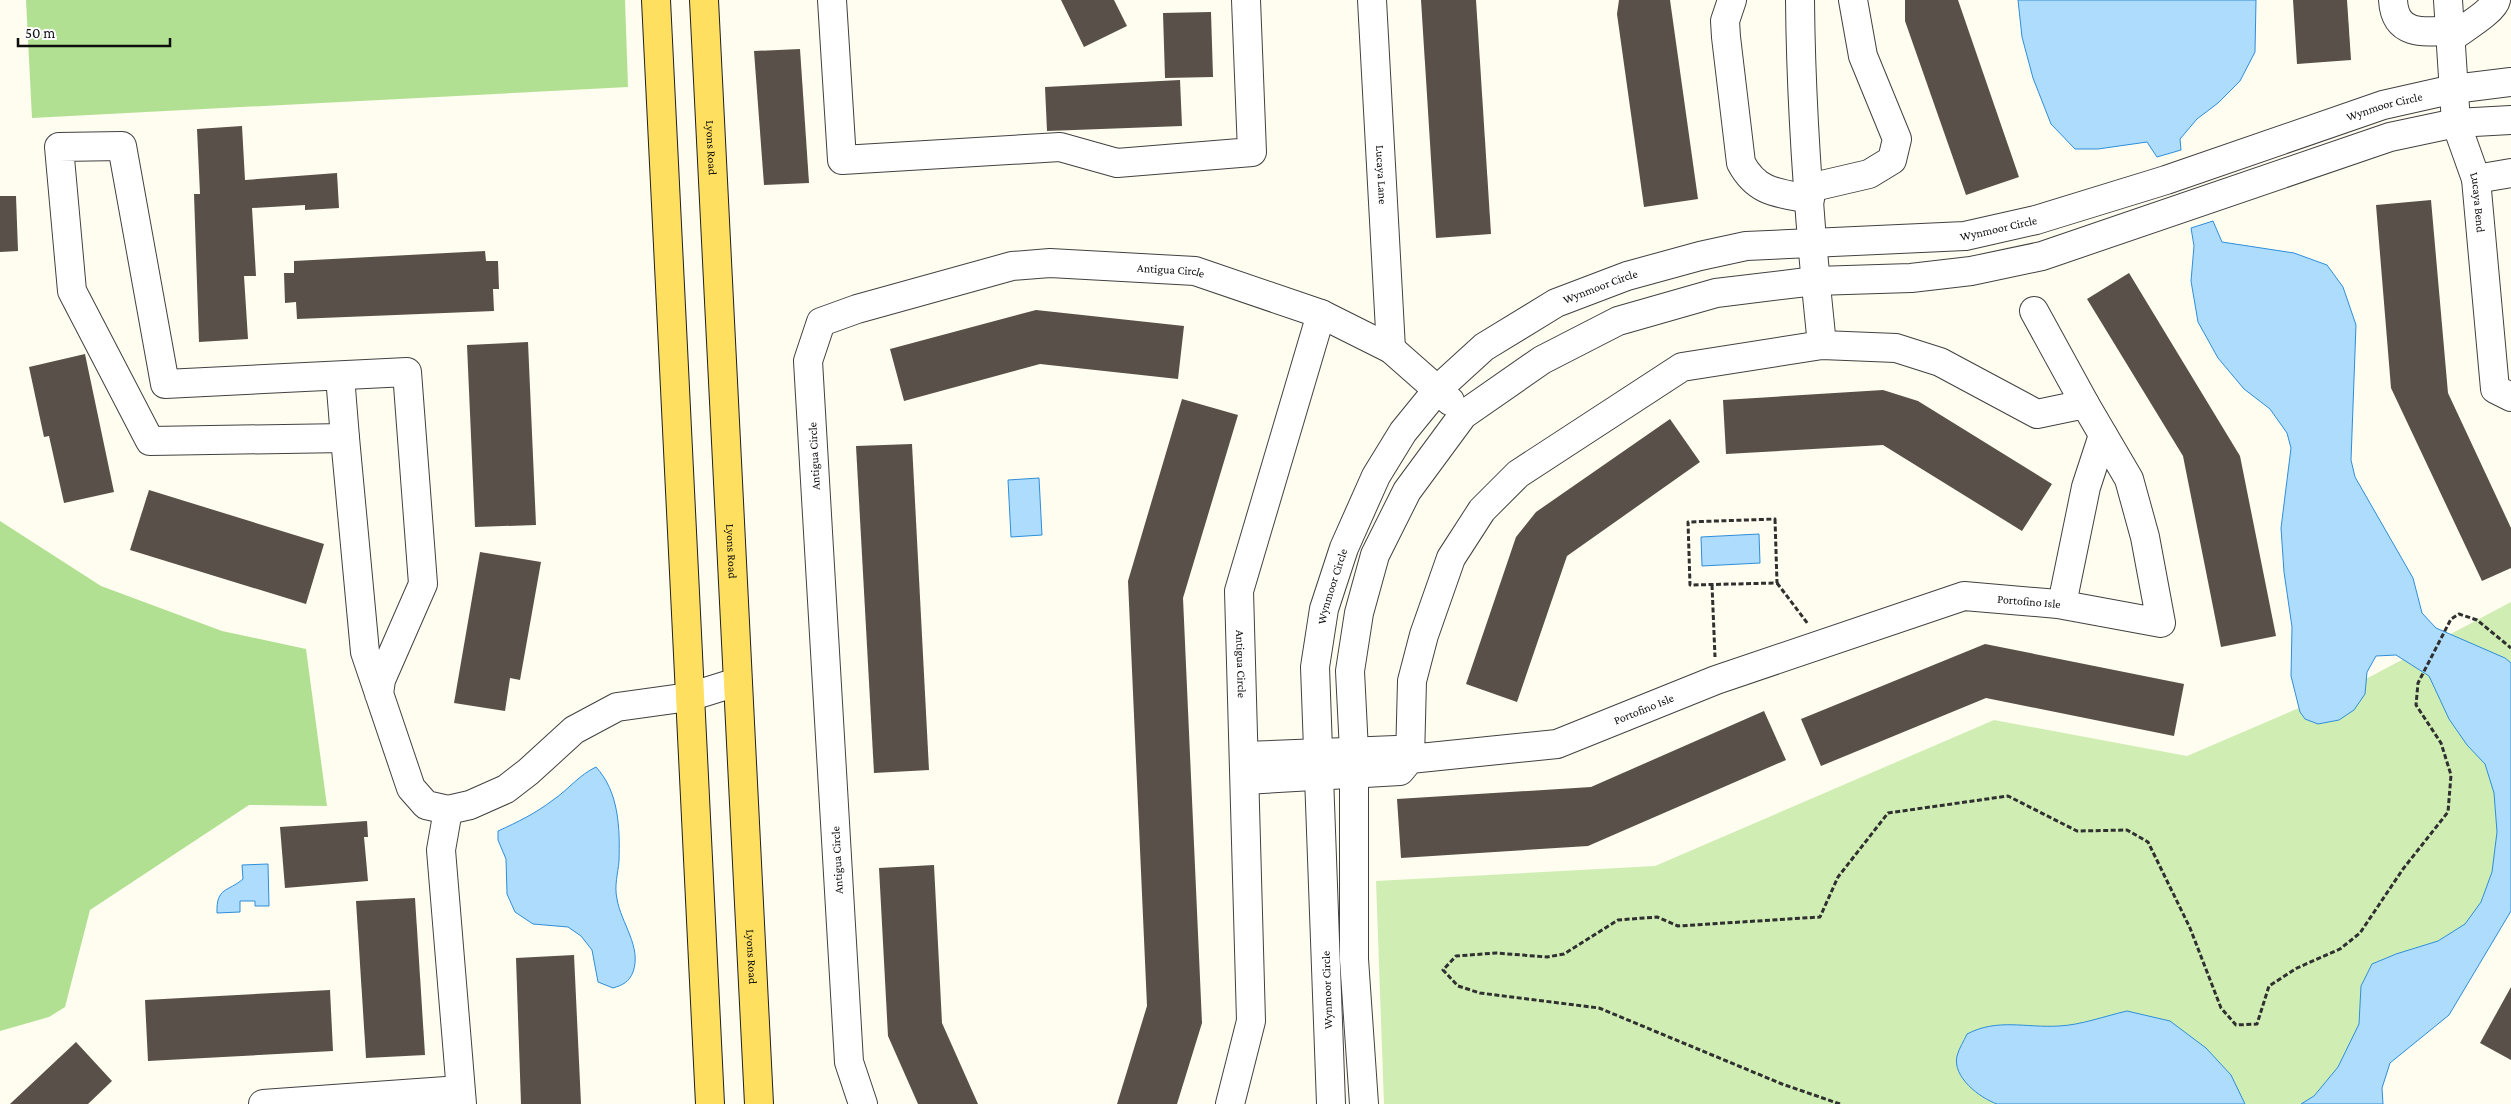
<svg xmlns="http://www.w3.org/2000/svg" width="2511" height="1104" font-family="'Crimson Pro',serif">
  <rect width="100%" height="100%" fill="#fffdef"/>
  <polygon fill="#d0eeb4" points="2511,602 2511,892 2381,1063 2369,1104 1384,1104 1376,881 1655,866 1994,720 2187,756 2362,681"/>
  <g fill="#b2e092">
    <polygon points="26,0 625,0 628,87 32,118"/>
    <polygon points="0,521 101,586 222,631 306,649 327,806 249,805 90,910 65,1007 49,1017 0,1031"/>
  </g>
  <g fill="#aedcfc" stroke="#2e8eda">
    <polygon points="2018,0 2256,0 2255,52 2240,81 2218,103 2197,119 2180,139 2181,150 2157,157 2147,142 2098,149 2075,149 2051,124 2033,78 2022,37"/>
    <polygon points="2213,221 2222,242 2294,253 2327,265 2343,287 2356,325 2351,460 2355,477 2413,578 2422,613 2436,628 2505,658 2511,663 2511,911 2449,1015 2390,1063 2382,1088 2383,1104 2301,1104 2314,1096 2338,1067 2359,1024 2361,986 2372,964 2396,954 2438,941 2465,924 2481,902 2492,872 2497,832 2494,793 2485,764 2467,745 2449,719 2429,676 2396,655 2376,656 2367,672 2365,694 2354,710 2339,720 2318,724 2305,719 2300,712 2291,676 2292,627 2284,572 2281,528 2291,448 2287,433 2270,409 2244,389 2218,358 2198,322 2191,281 2194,246 2191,228"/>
    <polygon points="1039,478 1042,535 1011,537 1008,480"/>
    <polygon points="1759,534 1760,563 1702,566 1701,537"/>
    <path d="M596 767C619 792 620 828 619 861 618 874 614 885 617 899 621 923 642 947 633 972 629 982 623 985 613 988L598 982 592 950 581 936 568 927 533 924 515 912 507 894 506 859 498 840V831C518 822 536 813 553 800 569 789 579 775 596 767Z"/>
    <path d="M268 864 269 906H255V901H240V912L217 913C216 887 228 892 243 879L242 865Z"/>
    <path d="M2127 1011 2170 1021 2206 1048 2231 1075 2245 1104H1997C1980 1098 1952 1077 1957 1056 1959 1048 1964 1041 1967 1034 1998 1018 2025 1028 2059 1026 2081 1025 2105 1016 2127 1011Z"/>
  </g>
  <g fill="#585049">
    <polygon points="1061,0 1114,0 1127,26 1084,47"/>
    <polygon points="1421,0 1476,0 1491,234 1436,238"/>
    <polygon points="1619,0 1670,0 1698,199 1644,207 1617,14"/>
    <polygon points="1905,0 1958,0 2019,177 1966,195 1905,21"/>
    <polygon points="2293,0 2347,0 2351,60 2297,64"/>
    <polygon points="1211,12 1213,77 1165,78 1163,13"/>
    <polygon points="800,49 809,183 764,185 754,51"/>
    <polygon points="1180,80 1182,126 1047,131 1045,87"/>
    <polygon points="242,126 245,180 337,173 339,208 305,210 305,205 252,208 256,276 244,276 248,339 199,342 194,194 200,194 197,129"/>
    <polygon points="0,196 16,196 18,251 0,252"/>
    <polygon points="2431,200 2448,393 2511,528 2511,568 2482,581 2391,388 2376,205"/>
    <polygon points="485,251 486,261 498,261 499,289 493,289 494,311 297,319 296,302 285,303 284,273 294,273 294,261"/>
    <polygon points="2129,273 2240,456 2276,636 2221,647 2183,456 2087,299"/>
    <polygon points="1036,310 1184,326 1178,379 1040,364 904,401 890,349"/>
    <polygon points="528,342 536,525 475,527 467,345"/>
    <polygon points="85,354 114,492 64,503 49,436 44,437 29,367"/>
    <polygon points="1883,390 1918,401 2052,484 2022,531 1883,445 1726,454 1723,400"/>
    <polygon points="1182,399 1238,415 1183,598 1202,1023 1177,1104 1117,1104 1147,1006 1128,581"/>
    <polygon points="1670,419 1700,462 1567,556 1517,702 1466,684 1516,537 1536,512"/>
    <polygon points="912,444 929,770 874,773 856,446"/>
    <polygon points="149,490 324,544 306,604 130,550"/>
    <polygon points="480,552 541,562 520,680 510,678 505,711 454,703"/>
    <polygon points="1985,644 2184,684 2174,736 1986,698 1821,766 1801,719"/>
    <polygon points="1764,711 1786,760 1588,846 1401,858 1397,799 1591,787"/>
    <polygon points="367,821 368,837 364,837 368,881 285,888 280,827"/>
    <polygon points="934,865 942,1023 978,1104 918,1104 888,1036 879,868"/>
    <polygon points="415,898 425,1055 366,1058 356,901"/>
    <polygon points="574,955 581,1104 521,1104 516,958"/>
    <polygon points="2511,987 2511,1060 2480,1043"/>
    <polygon points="330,990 333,1051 148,1061 145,1000"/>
    <polygon points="76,1042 112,1081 88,1104 10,1104"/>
  </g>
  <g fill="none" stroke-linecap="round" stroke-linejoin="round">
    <defs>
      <g id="minor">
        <polyline points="832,0 842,160 1060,147 1117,163 1252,152 1246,0"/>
        <path id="s1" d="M1372 0 1391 349"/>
        <path d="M1732 0 1725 21 1726 37 1741 163C1757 193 1778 193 1810 199"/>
        <path d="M1800 0C1801 115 1810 231 1822 345"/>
        <path d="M2393 0C2395 35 2422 33 2450 30"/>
        <path id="s2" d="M2448 0 2456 123 2476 179 2495 389 2511 397"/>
        <path d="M2451 38C2461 30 2494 11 2496 0"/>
        <polyline points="2476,179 2511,173"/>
        <polyline points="1809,188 1869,174 1892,160 1897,139 1863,56 1853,0"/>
        <polyline points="2034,311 2085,404"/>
        <polyline points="1321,314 1391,349 1450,401"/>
        <polyline points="340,376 345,438"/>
        <polyline points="2062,604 2086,487 2103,435"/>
        <polyline points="379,694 381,680 423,584 407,372 165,384 122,146 59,147 72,291 150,441 345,438 365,652 411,788 426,805 448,810 470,805 506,789 528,772 574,730 617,707 689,697 737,682"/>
        <path id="s3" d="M1244 756 1396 750 1410 759 1557 744 1716 680 1964 596 2058 604 2161 623 2145 537 2129 479 2085 404 2037 414 1940 362 1896 348 1822 345 1682 367 1518 474 1482 510 1451 558 1424 635 1412 681 1410 759 1400 771 1245 780"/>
        <polyline points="448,810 441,850 462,1104"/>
        <polyline points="263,1104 460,1090"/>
        <path id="s4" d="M863 1104 849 1062 808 361 821 322 857 309 1012 266 1050 263 1195 271 1321 314 1239 591 1251 1021 1230 1104"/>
        <path id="s5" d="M1331 1104 1315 667 1324 609 1344 548 1376 476 1403 432 1438 389 1484 347 1556 303 1627 276 1700 256 1746 246 1965 236 2036 220 2166 180 2383 105 2454 89 2511 82"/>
        <polyline points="1364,1104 1354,959 1354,751 1350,671 1359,613 1375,555 1407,491 1463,415 1542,360 1618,321 1716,293 1815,281 1911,278 1971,271 2042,256 2390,137 2456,123 2511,120"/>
      </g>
      <g id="major">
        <polyline points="656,0 710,1104"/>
        <path id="s6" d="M704 0 759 1104"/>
      </g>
    </defs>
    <use href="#minor" stroke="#414141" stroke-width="30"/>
    <use href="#major" stroke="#1f1f1f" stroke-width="30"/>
    <g stroke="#303030" stroke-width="3" stroke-dasharray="5 2.5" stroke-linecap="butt">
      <polygon points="1775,519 1777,583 1690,585 1688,522"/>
      <polyline points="1777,583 1808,624"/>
      <polyline points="1712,585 1715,657"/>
      <polyline points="1840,1104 1782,1084 1599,1008 1480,993 1458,986 1443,970 1456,956 1496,953 1547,957 1564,954 1618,920 1657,917 1678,926 1820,917 1838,877 1888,813 2008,796 2077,831 2127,830 2148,842 2190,928 2221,1008 2236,1025 2257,1024 2269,986 2297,968 2340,949 2360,933 2403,869 2448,812 2451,775 2441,743 2416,705 2418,683 2451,619 2459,614 2477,620 2511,648"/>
    </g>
    <use href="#minor" stroke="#fff" stroke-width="28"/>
    <use href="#major" stroke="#ffdf5f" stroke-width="28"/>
  </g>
  <g text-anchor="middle" stroke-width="5" stroke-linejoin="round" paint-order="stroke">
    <g font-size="12" fill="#0e0e0e" stroke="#fff">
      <text dy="4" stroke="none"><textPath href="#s5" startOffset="1750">Wynmoor Circle</textPath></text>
      <text dy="4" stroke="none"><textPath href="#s6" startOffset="148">Lyons Road</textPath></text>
      <text dy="4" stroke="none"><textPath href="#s1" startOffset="175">Lucaya Lane</textPath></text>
      <text dy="4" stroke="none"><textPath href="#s2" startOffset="206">Lucaya Bend</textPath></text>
      <text dy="4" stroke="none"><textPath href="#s5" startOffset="1345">Wynmoor Circle</textPath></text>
      <text dy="4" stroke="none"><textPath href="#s4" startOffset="1146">Antigua Circle</textPath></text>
      <text dy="4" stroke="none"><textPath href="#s5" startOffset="940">Wynmoor Circle</textPath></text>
      <text transform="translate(814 456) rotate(-93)" y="4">Antigua Circle</text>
      <text dy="4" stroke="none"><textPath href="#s6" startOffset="552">Lyons Road</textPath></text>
      <text dy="4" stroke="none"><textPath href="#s5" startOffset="520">Wynmoor Circle</textPath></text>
      <text dy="4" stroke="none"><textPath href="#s3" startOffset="815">Portofino Isle</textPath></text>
      <text dy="4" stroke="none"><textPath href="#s4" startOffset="1665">Antigua Circle</textPath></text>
      <text dy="4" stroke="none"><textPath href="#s3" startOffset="410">Portofino Isle</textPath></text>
      <text transform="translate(837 860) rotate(-93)" y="4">Antigua Circle</text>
      <text dy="4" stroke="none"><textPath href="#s6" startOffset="958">Lyons Road</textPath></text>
      <text transform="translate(1327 990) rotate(-92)" y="4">Wynmoor Circle</text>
    </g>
  </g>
  <path d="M18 38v8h152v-8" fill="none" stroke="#0e0e0e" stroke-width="2.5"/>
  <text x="25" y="38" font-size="15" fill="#0e0e0e" stroke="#ffffff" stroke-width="4" paint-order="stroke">50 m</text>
</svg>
